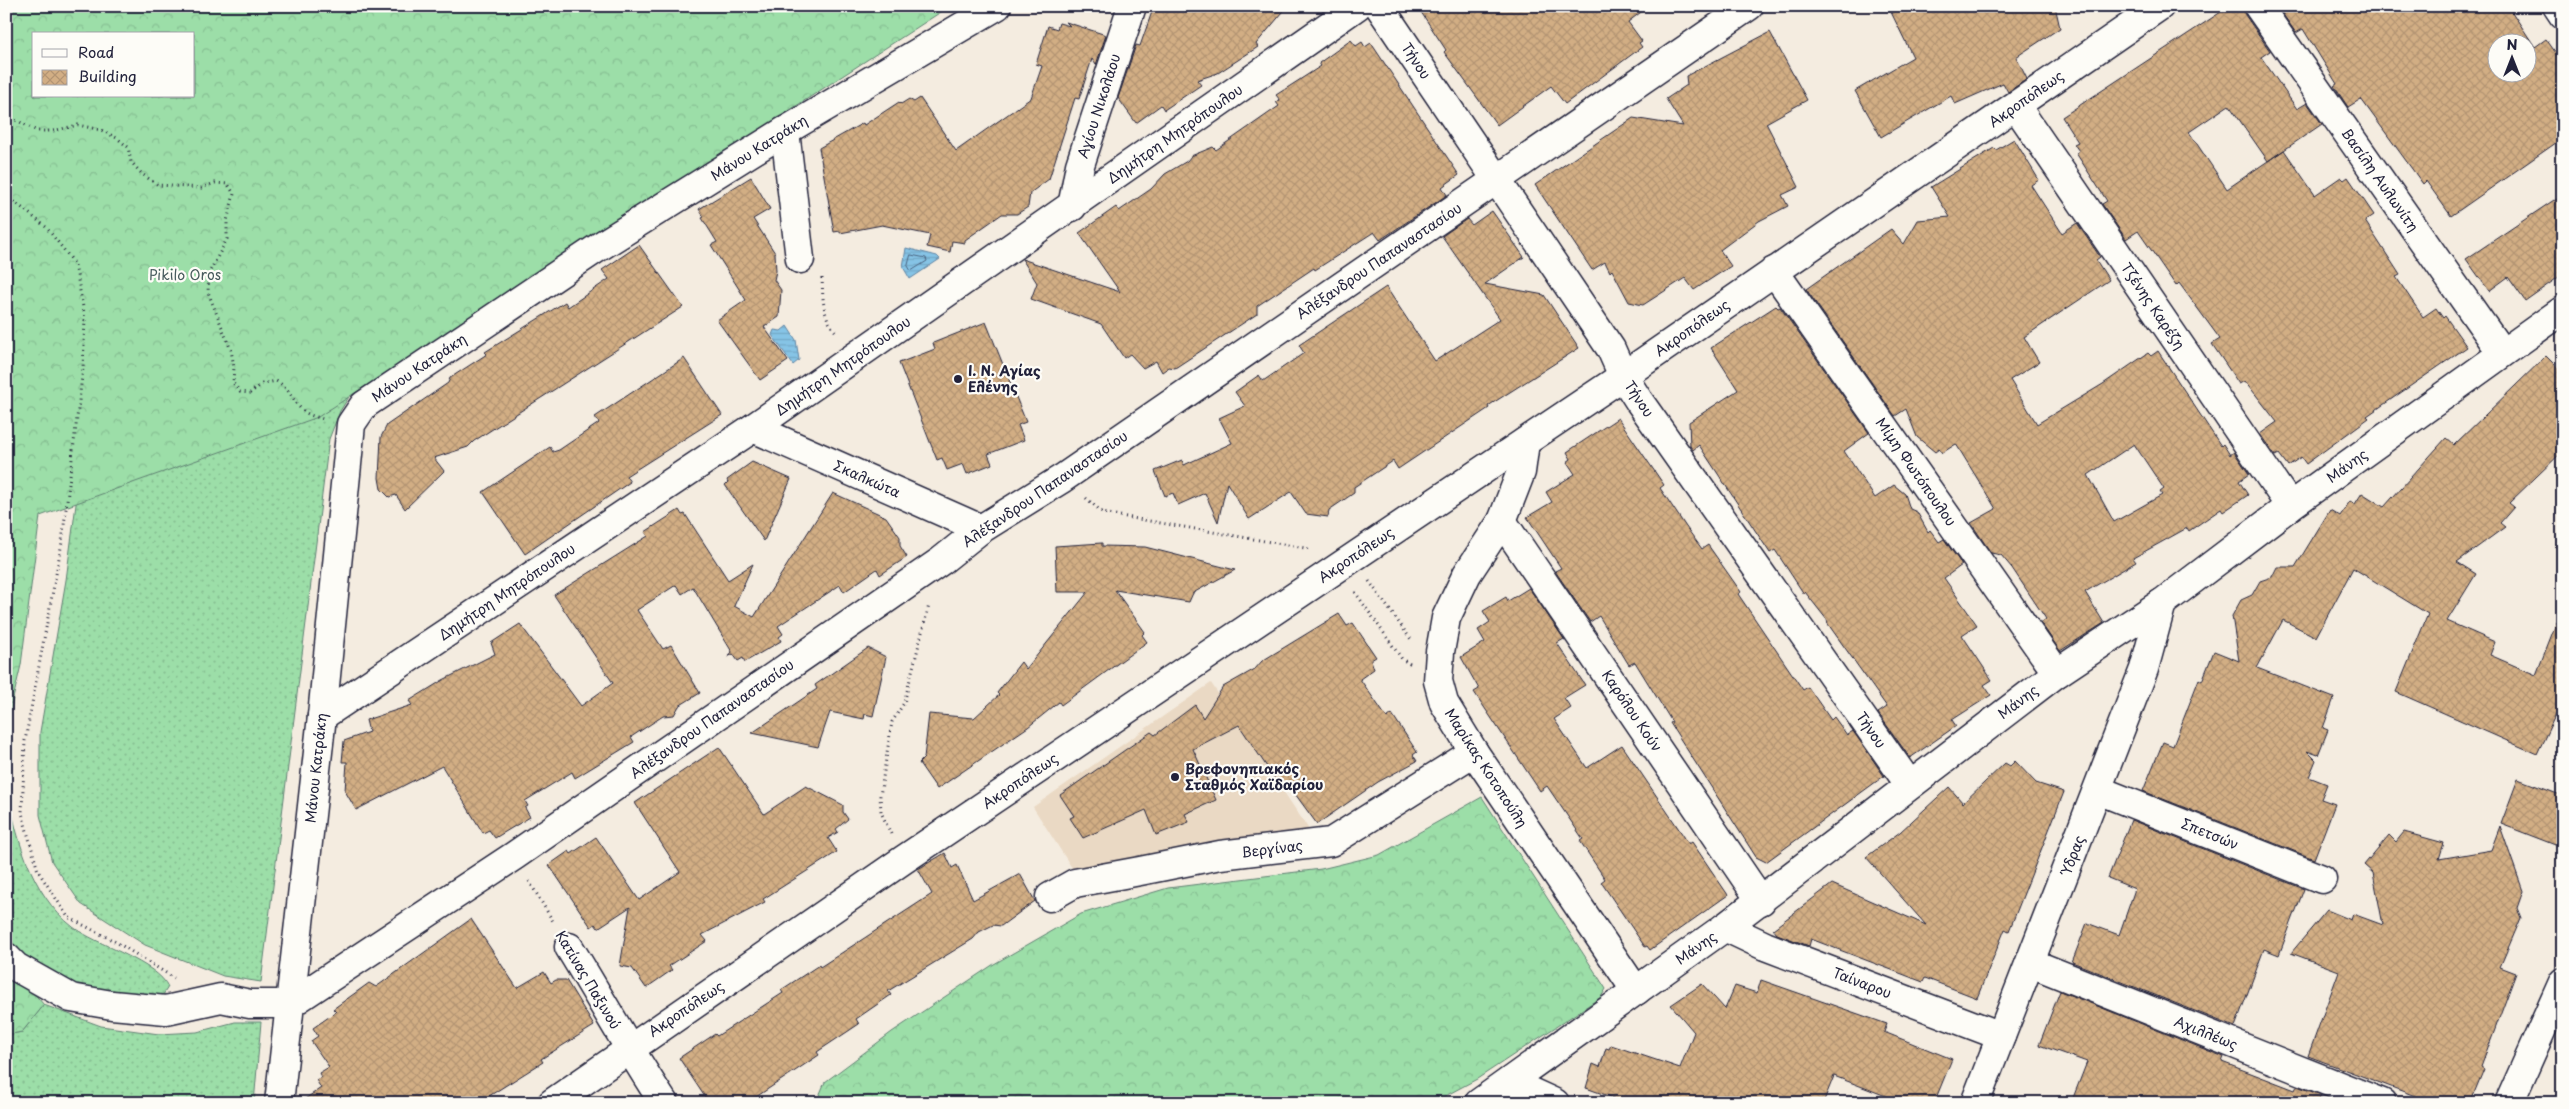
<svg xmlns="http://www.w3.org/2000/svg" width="2569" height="1109" font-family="'Playpen Sans',sans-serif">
  <defs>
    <pattern id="grass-dots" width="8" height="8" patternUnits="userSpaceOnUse" patternTransform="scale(1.25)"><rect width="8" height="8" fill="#9cdea8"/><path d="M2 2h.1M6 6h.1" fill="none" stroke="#86be92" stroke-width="1.8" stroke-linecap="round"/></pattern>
    <pattern id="forest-crowns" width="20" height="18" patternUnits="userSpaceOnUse" patternTransform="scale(1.25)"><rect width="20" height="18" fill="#9cdea8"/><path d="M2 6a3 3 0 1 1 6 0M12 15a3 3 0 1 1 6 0" fill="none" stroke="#86be92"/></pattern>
    <pattern id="water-rules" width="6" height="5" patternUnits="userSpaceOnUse" patternTransform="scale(1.25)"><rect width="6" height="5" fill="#86c4e6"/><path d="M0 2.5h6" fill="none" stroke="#73a8c6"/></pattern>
    <pattern id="building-cross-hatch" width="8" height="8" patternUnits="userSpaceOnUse" patternTransform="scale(1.25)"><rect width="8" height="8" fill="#d2ae84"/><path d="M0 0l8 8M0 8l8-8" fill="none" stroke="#b49573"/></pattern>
  </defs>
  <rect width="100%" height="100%" fill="#f4ece0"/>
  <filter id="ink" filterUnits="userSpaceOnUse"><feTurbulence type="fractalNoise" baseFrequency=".02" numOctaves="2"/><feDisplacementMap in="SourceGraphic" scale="10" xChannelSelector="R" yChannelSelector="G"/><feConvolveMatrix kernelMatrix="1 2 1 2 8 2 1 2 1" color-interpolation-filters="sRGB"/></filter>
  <g filter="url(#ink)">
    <polygon fill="#ead9c4" points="1211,683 1310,831 1072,868 1033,807"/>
    <g fill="url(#grass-dots)" stroke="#5f8072" fill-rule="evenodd">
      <path d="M6 6H595L340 411 329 439 261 982 223 976 145 945 81 904 52 862 40 815V732L66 580 89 406 66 214ZM34 34H194V96H34Z"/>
      <polygon points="6,703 12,703 6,737"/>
      <path d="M6 778C13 830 30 894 73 927 95 944 158 963 168 987L163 995 127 998 72 989 6 947Z"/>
      <polygon points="44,1005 101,1026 159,1034 197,1032 235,1022 261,1022 254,1103 6,1103 6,1035 22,1032"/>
    </g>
    <g fill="url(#forest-crowns)" stroke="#5f8072" fill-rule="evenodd">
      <path d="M6 6H950L318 417 40 516 21 665 12 703H6ZM34 34H194V96H34Z"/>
      <polygon points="1482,797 1606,989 1601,997 1477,1079 1432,1103 816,1103 825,1082 892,1032 994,964 1081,914 1168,888 1321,869 1379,855"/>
      <polygon points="6,976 32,991 44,1005 22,1032 6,1035"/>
    </g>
    <g fill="url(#water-rules)" stroke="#5e83a2">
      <polygon points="906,248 937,256 940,259 910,279 903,267"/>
      <polygon points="787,326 796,340 799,360 793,365 772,335 774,330 781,331"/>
    </g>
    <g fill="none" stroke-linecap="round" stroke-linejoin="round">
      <polygon stroke="#4a637f" stroke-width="1" points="911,255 926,258 927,261 911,271 908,266"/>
    </g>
    <g fill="url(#building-cross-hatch)" stroke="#22223b" fill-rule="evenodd">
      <polygon points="1154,6 1288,6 1256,44 1258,47 1218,73 1197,80 1201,85 1164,110 1161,105 1136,123 1118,98 1136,45 1140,46"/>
      <polygon points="1417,6 1649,6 1628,22 1642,41 1639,43 1642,47 1565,104 1551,86 1497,125 1444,52 1446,50"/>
      <polygon points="1888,6 2055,6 2060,28 2016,57 2027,79 2008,92 2003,83 1955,104 1951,96 1881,137 1855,91 1913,57"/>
      <polygon points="2230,6 2243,6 2245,15 2270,51 2261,57 2297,109 2307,103 2322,124 2268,161 2229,105 2189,132 2227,189 2284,150 2315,195 2341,177 2344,180 2348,177 2374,215 2365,221 2400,275 2396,277 2423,317 2436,308 2443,318 2445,316 2467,347 2367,416 2369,418 2306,464 2301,457 2288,466 2279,454 2275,456 2260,434 2277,422 2245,381 2239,384 2212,344 2220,339 2179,283 2176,286 2138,231 2126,239 2102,204 2107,201 2076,153 2079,151 2074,144 2078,142 2062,117"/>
      <path d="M2277 6H2508L2535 47 2546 39 2563 63V138L2451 216 2426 181 2423 184 2361 99 2348 107 2334 86 2337 84 2303 29 2296 33ZM2496 42H2526V72H2496Z"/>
      <polygon points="1066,22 1106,35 1096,65 1092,59 1079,99 1075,98 1049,179 1030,193 1028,207 1017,214 1002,214 965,240 965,243 952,241 950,252 927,247 930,235 882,225 840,233 840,231 834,232 819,148 863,123 864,125 899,102 901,104 909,99 914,102 920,98 956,151 1031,98 1042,66 1036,64 1048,26 1057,29 1059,23 1070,26"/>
      <polygon points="1770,32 1807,100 1766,123 1799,187 1782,195 1788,206 1759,221 1720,250 1731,266 1694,290 1685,278 1643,305 1629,302 1612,270 1610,272 1605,262 1592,270 1535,185 1633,118 1683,126 1666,99 1687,85 1686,76"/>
      <polygon points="1351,40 1356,46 1362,42 1365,47 1371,43 1459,175 1442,187 1447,195 1380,240 1374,232 1315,270 1314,268 1257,306 1257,314 1175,368 1169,367 1162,372 1156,361 1143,368 1130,354 1124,358 1101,324 1031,299 1037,283 1022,259 1120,292 1079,233 1116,207 1119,211 1151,189 1165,174 1187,161 1191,156 1213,147 1216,150 1279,106 1276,102 1280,100 1276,95 1321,66 1319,63"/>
      <path d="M2014 139 2039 180 2031 185 2062 233 2077 223 2100 257 2096 260 2109 280 2024 337 2039 362 2010 380 2037 424 2103 384 2148 353 2151 356 2158 351 2221 446 2223 444 2230 455 2234 452 2249 474 2239 481 2248 495 2223 512 2221 509 2189 531 2187 528 2133 558 2136 562 2085 592 2104 623 2060 651 2041 623 2046 619 2012 568 2001 555 1991 553 1971 523 1996 509 1956 444 1942 453 1939 449 1935 452 1917 437 1906 409 1895 416 1806 289 1891 229 1904 244 1918 220 1950 217 1931 187 1994 148 1996 150ZM2134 444 2164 489 2160 492 2162 495 2114 522 2088 475Z"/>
      <polygon points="751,177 770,209 753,219 775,253 776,271 774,280 781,290 779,317 764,327 788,361 760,380 717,320 746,300 711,245 717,242 702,218 704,217 699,209"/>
      <polygon points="2563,194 2563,274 2525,301 2508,277 2489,291 2466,259"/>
      <polygon points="1492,211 1524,257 1485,284 1544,295 1579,348 1488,406 1489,408 1398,469 1393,461 1354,487 1354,493 1329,510 1328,517 1306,514 1291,492 1249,519 1227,483 1218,522 1205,493 1178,505 1173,493 1165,496 1155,471 1182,460 1184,465 1232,443 1219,418 1245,406 1235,392 1259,375 1263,381 1304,353 1299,345 1386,287 1435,361 1500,319 1442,236 1467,219 1472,225"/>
      <polygon points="639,245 683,307 474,441 468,447 434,458 444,471 405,509 396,495 389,497 381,489 379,478 381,437 387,425 448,383 450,378 487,354 485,352 565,302 568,307 609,279 602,270"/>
      <polygon points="1776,306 1778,308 1780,307 1869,433 1844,451 1875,498 1894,485 1905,494 1910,509 1917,512 1928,532 1930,530 1939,542 1944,539 1962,565 1944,578 1977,625 1962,635 1992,680 1984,685 1991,695 1952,720 1956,726 1910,758 1878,713 1887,707 1828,624 1827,620 1805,592 1804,594 1775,550 1770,553 1699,445 1693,450 1690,446 1689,422 1738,390 1711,348"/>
      <polygon points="986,322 1026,422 1018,425 1024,440 988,454 992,464 967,474 963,464 947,470 942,458 937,460 899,363 935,349 933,343"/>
      <polygon points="2546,356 2563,373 2563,451 2509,503 2514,507 2500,523 2505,527 2457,562 2476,574 2447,621 2495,642 2490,655 2536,675 2561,611 2563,611 2563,699 2537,754 2396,692 2428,614 2353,568 2316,637 2283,620 2257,668 2334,698 2323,728 2328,730 2318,755 2307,751 2316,760 2309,777 2327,784 2321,799 2335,804 2314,859 2143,791 2163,742 2173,746 2199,679 2202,681 2214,651 2239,661 2232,616 2241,600 2252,595 2260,581 2272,577 2277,567 2295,567 2330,510 2340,516 2350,501 2355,504 2362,493 2384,507 2446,438 2454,445"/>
      <polygon points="684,358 722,415 626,476 630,482 525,554 483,492 550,447 553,452 559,450 599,423 595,417"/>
      <polygon points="1618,418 1664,485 1660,488 1686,527 1702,549 1708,545 1741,592 1738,594 1803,690 1808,687 1831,720 1834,717 1847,735 1853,731 1884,776 1766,862 1756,857 1670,723 1672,722 1635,662 1629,665 1599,616 1590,622 1555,571 1561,568 1527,517 1552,502 1546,492 1575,474 1567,462 1571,459 1567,452"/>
      <polygon points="752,462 791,479 764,541 725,485 728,482 727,480"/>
      <polygon points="833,493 886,517 900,537 900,546 907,557 880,575 877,569 844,592 840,585 778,626 783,634 779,637 781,641 745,662 743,658 738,661 733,654 728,657 732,652 693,587 682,594 676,585 637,610 663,649 671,645 700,693 679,706 674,715 663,716 631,737 634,742 575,778 572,772 525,801 528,806 525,808 530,817 495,838 489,830 483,833 442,766 356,810 345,791 347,762 342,762 344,741 369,732 366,720 412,705 409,701 443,680 495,654 491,643 520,624 581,706 613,683 554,595 648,536 645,532 679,510 682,515 685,514 728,580 753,564 734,606 754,617"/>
      <polygon points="1102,543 1102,546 1145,547 1235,570 1193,593 1189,602 1115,590 1145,632 1142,635 1147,642 1061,705 1059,702 1028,727 937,789 919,763 924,758 929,714 974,718 999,695 997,693 1021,662 1026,669 1088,592 1057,592 1055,546"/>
      <polygon points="1529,588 1564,639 1557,643 1585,685 1564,698 1571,708 1554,719 1587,768 1622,745 1689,844 1692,842 1728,895 1650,950 1647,946 1645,947 1601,882 1605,879 1580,841 1583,839 1547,786 1540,791 1474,692 1479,689 1461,657 1485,642 1478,630 1490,622 1483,611 1506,597 1508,601"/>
      <polygon points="1339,614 1347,626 1353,623 1376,657 1371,660 1374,669 1360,679 1387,718 1392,714 1417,752 1413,755 1417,761 1378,782 1317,824 1290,787 1283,791 1239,725 1193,749 1216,800 1185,814 1189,822 1156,835 1146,810 1083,838 1070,818 1074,816 1060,795 1151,732 1155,735 1195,705 1203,718 1223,687 1255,669 1262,661"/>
      <polygon points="868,648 886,657 873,716 865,714 864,719 830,712 818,747 752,733 817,689 815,685"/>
      <polygon points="719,747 764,814 806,786 843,805 843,812 848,819 836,829 838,832 828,838 837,852 763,899 765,902 702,935 707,941 669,966 672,970 646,988 632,968 620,966 630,907 598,928 595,924 591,927 549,865 569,851 571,854 596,837 639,900 680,872 635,803"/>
      <polygon points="2015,761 2036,783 2064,792 2009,931 2005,929 1977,998 1925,978 1923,982 1811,939 1809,946 1777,934 1773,929 1832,884 1926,925 1866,857 1900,832 1949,787 1963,803 2005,763 2010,766"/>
      <polygon points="2518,779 2563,796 2563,848 2501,824"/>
      <polygon points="2131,820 2304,889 2279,955 2264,949 2235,1027 2072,962 2087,923 2119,935 2135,889 2108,878"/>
      <polygon points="2500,826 2523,891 2517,908 2521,918 2500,967 2516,973 2481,1067 2484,1069 2470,1103 2434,1103 2308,1056 2339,971 2291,953 2327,910 2351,920 2353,914 2383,925 2373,873 2364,865 2389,835 2396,842 2404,832 2444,843 2439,859 2491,850"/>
      <polygon points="945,853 952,868 957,865 973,900 1020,874 1035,901 1001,926 993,925 979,932 973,939 888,991 891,995 856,1019 859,1024 817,1052 819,1055 747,1103 709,1103 679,1058 715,1034 717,1036 783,993 781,990 819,965 820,967 932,894 918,869"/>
      <polygon points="471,919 517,988 544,972 551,983 556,980 566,980 594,1026 541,1059 543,1062 478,1103 299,1103 321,1088 316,1080 321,1077 319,1073 329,1067 311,1041 318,1036 313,1028 336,1012 333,1009 369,983 376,987"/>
      <polygon points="1761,980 1887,1024 1884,1032 1952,1059 1934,1103 1904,1103 1834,1076 1823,1103 1628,1103 1586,1088 1593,1064 1600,1067 1606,1048 1609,1049 1611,1045 1680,1068 1694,1032 1671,1005 1702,984 1725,1009 1735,986 1757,993"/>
      <polygon points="2060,991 2224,1057 2222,1062 2295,1090 2297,1086 2321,1095 2319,1098 2323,1100 2323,1103 2071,1103 2087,1062 2039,1045"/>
    </g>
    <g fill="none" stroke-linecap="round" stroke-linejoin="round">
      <defs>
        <g id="minor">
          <polyline points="1379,6 1611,349 1623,376 1639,401 1909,784"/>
          <polyline points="2258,6 2502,353"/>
          <polyline points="2557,6 2563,15"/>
          <polyline points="2016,106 2290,506"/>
          <polyline points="785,131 800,259"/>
          <polyline points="1072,207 1080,165 1132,6"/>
          <polyline points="1774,271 2057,673"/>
          <polyline points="753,428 981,529"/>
          <polyline points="1525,442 1521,472 1502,521 1467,574 1446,618 1440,652 1438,681 1444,703 1474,752 1636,991"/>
          <polyline points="1502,521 1761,901"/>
          <polyline points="322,716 753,428 1357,6"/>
          <polyline points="2098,790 2322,879"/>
          <polyline points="1050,897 1075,883 1140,871 1220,855 1331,842 1474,752"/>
          <polyline points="1725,927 1765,946 2001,1036"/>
          <path d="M569 947C601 999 630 1052 664 1103"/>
          <polyline points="6,957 16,967 71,998 112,1005 166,1010 221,998 250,1004 290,1004 514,856 941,561 981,529 1063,478 1749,6"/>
          <polyline points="2031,963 2382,1103"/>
          <polyline points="1509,1082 1555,1103"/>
          <polyline points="279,1103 322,716 351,424 364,405 599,247 785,131 997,6"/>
          <polyline points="552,1103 903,860 1623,376 2160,6"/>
          <polyline points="1479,1103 1725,927 2057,673 2162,603 2290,506 2563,310"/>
          <polyline points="1975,1103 2144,669 2162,603"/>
          <polyline points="2509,1103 2563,982"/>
        </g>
      </defs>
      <use href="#minor" stroke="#22223b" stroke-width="31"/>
      <g stroke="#22223b" stroke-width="3" stroke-dasharray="1 4" stroke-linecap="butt">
        <path d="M6 118 18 121 37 131H53L78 125 101 130 117 138 128 147 131 162 142 174 158 185 201 188 215 183 228 184 234 194 227 221V239L209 273 208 292 231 350 234 367 233 383 240 392 250 393 262 384 276 381C293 390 291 402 305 412 310 416 318 417 323 419"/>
        <polyline points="6,195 46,227 75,264 85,318 83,368 62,542 25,741 22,813 38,871 68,917 116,942 174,978"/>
        <path d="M822 278C823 298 822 318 837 333"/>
        <polyline points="1086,498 1103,513 1311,549"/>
        <polyline points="1369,581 1412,641"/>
        <polyline points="1355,592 1402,659 1410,664"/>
        <polyline points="891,834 881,812 880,796 892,722 904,703 929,605"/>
        <polyline points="529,881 554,923"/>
      </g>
      <use href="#minor" stroke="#fdfcf7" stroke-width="28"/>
    </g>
  </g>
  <g fill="#22223b" stroke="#fdfcf7" stroke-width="2">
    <circle cx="958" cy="379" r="5"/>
    <circle cx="1175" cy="777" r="5"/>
  </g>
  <g text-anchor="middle" stroke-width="4.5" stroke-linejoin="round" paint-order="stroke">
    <g font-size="14" fill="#22223b" stroke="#fdfcf7">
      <text transform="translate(1416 61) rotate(56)" y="5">Τήνου</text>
      <text transform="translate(2026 99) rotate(-35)" y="5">Ακροπόλεως</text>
      <text transform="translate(1099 106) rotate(-72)" y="5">Αγίου Νικολάου</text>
      <text transform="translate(1175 134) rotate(-35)" y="5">Δημήτρη Μητρόπουλου</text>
      <text transform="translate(759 148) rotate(-32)" y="5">Μάνου Κατράκη</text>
      <text transform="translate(2380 180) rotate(55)" y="5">Βασίλη Αυλωνίτη</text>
      <text transform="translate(1379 261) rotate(-34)" y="5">Αλέξανδρου Παπαναστασίου</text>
      <text transform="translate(2153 306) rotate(56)" y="5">Τζένης Καρέζη</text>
      <text transform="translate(1692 328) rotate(-35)" y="5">Ακροπόλεως</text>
      <text transform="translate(843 366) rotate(-35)" y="5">Δημήτρη Μητρόπουλου</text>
      <text transform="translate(419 368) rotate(-34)" y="5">Μάνου Κατράκη</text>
      <text transform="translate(1639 399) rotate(56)" y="5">Τήνου</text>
      <text transform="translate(2347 466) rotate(-36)" y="5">Μάνης</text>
      <text transform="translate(1916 472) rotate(55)" y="5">Μίμη Φωτόπουλου</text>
      <text transform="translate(867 479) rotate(24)" y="5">Σκαλκώτα</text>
      <text transform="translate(1045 489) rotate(-34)" y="5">Αλέξανδρου Παπαναστασίου</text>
      <text transform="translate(1356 555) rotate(-34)" y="5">Ακροπόλεως</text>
      <text transform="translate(507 592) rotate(-34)" y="5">Δημήτρη Μητρόπουλου</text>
      <text transform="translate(2018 702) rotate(-37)" y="5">Μάνης</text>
      <text transform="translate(1632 711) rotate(56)" y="5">Καρόλου Κούν</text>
      <text transform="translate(712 719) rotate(-35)" y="5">Αλέξανδρου Παπαναστασίου</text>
      <text transform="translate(1871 730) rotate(55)" y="5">Τήνου</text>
      <text transform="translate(316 768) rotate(-84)" y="5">Μάνου Κατράκη</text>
      <text transform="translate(1486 768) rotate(57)" y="5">Μαρίκας Κοτοπούλη</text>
      <text transform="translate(1020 781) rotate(-34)" y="5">Ακροπόλεως</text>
      <text transform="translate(2210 834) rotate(22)" y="5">Σπετσών</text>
      <text transform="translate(1272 849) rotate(-7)" y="5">Βεργίνας</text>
      <text transform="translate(2073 855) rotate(-69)" y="5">Ύδρας</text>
      <text transform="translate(1696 948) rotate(-35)" y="5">Μάνης</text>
      <text transform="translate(588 980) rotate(59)" y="5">Κατίνας Παξινού</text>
      <text transform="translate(1862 983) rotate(21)" y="5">Ταίναρου</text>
      <text transform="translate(686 1009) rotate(-34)" y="5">Ακροπόλεως</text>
      <text transform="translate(2206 1033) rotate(22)" y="5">Αχιλλέως</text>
    </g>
    <g font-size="14" fill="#475a5c" stroke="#fdfcf7">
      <text x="185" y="280">Pikilo Oros</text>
    </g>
    <g font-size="14" font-weight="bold" fill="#22223b" stroke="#fdfcf7" text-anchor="start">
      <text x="968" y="376">Ι. Ν. Αγίας<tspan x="968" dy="16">Ελένης</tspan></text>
      <text x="1185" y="774">Βρεφονηπιακός<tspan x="1185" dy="16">Σταθμός Χαϊδαρίου</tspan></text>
    </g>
  </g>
  <rect width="2569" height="1109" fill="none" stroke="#fdfcf7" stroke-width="25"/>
  <rect x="12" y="12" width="2544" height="1084" fill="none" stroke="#22223b" stroke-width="2" filter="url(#ink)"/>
  <rect x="32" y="32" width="162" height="65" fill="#fdfcf7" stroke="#a5a5ac"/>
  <rect x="42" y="49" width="25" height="8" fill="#fdfcf7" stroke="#a5a5ac"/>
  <text x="78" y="58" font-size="15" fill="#22223b">Road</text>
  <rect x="42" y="70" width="25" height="15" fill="url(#building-cross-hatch)" stroke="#a5a5ac"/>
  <text x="78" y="82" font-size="15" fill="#22223b">Building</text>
  <g transform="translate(2512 58)"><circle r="24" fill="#fdfcf7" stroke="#a5a5ac"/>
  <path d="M0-4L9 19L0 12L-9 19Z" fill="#22223b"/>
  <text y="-8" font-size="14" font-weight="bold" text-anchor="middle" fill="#22223b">N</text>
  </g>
</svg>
